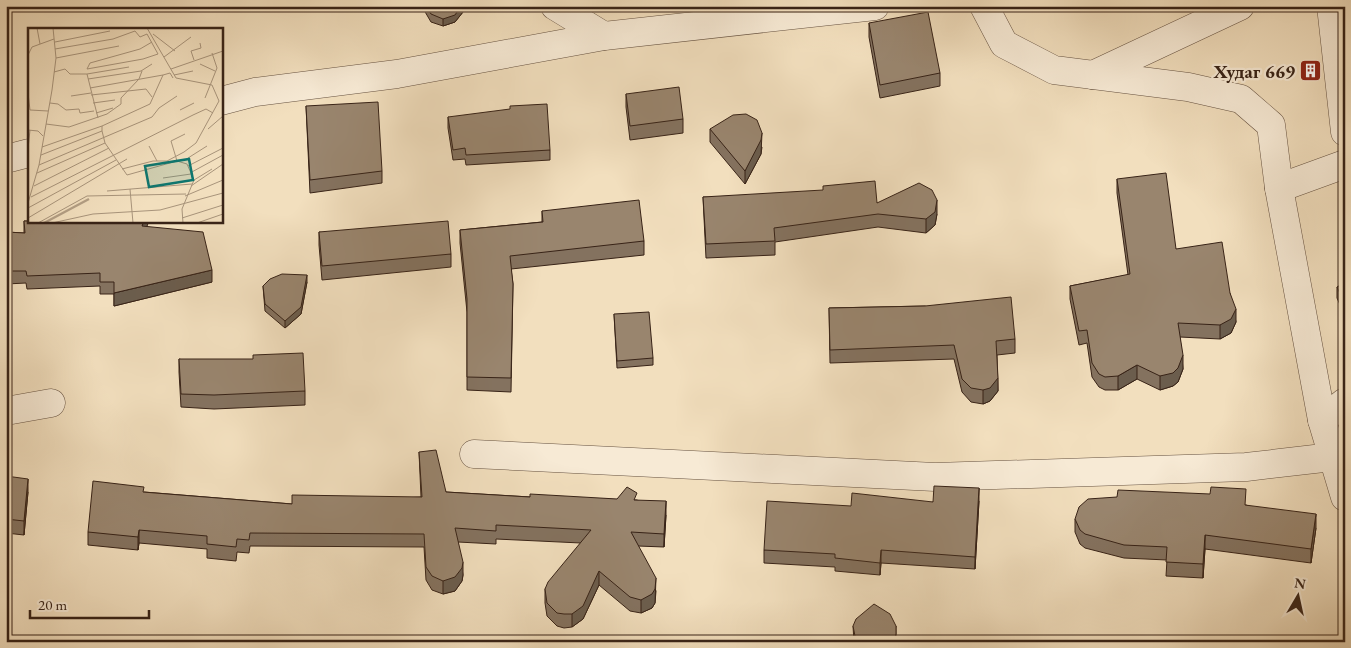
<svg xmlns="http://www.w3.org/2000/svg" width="1351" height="648" font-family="'EB Garamond',serif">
  <rect width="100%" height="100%" fill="#f2dfbe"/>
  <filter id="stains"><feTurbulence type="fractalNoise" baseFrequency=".004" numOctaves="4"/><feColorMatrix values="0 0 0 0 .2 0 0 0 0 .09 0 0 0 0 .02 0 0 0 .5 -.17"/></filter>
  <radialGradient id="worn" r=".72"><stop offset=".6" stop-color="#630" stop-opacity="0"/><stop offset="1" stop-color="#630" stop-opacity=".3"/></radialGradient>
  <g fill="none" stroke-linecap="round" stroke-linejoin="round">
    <defs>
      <g id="minor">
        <polyline points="555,6 604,36"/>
        <polyline points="984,6 1004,44 1054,70 1188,87 1241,99 1271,125 1279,188 1322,420 1345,497"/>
        <polyline points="1331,6 1345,132"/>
        <polyline points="1093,75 1240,6"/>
        <polyline points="221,101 255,92 397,74 604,36 875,6"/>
        <polyline points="6,159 29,153"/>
        <polyline points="1279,188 1345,164"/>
        <polyline points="6,411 51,403"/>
        <polyline points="1322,420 1345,402"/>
        <polyline points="474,454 935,477 1246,467 1332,457"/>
      </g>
    </defs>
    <use href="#minor" stroke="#665241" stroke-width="29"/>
    <use href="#minor" stroke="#f7ead5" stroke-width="28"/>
  </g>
  <g fill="#84725f" stroke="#382317">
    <polygon points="424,6 463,6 463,12 455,22 443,26 431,22 424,10"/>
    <polygon points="869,23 940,73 940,86 880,98 869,37"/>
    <polygon points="626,94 683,119 683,133 630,140 626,107"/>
    <polygon points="306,106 382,171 382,183 310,193"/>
    <polygon points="448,117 550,150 550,160 466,165 465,159 453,160 448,128"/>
    <polygon points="710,129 762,147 761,154 745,184 710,142"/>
    <polygon points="1117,179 1176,249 1230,293 1236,322 1231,333 1220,339 1180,337 1183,369 1178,382 1173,386 1160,390 1137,379 1118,390 1105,390 1099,387 1092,377 1087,343 1079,345 1070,299 1070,286 1128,275 1117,193"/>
    <polygon points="703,197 877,203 937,214 935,225 926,233 878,227 775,242 775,255 706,258"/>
    <polygon points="542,211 644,241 644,255 511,269 513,284 511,392 467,390 467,312 460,243 460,230 542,222"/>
    <polygon points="24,221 147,227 212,282 114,306 114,294 100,294 100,286 27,289 26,283 6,284 6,232 24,233"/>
    <polygon points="319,232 451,254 451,267 322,280 319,245"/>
    <polygon points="307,282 301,314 285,328 265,311 263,286"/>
    <polygon points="1345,283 1345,316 1337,298 1337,287"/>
    <polygon points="925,306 1015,339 1015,353 997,355 998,391 990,401 983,404 971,402 962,392 954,359 830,363 829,308"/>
    <polygon points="614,314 653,358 653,365 617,368"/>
    <polygon points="179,359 305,391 305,405 214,409 181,407 179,372"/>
    <polygon points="419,452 446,492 530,497 637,500 666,515 664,547 638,546 656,591 655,603 652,608 641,613 630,611 599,585 583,619 572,627 564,628 557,626 547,616 545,603 545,589 581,543 496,539 496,544 458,542 463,575 462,581 455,591 443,594 432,590 426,580 424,547 250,546 249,553 237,552 236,561 207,558 207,549 139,543 138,550 88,545 88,532 144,492 292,504 421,497"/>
    <polygon points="6,476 28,492 24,535 6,533"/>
    <polygon points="979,501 975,569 881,563 880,575 835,571 835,567 764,563 764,550 933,502"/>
    <polygon points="1246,505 1316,528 1311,563 1205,549 1203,578 1166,576 1167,560 1124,558 1085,548 1080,544 1075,532 1075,519"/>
    <polygon points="853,626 896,642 854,642"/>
  </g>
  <g fill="#6b5d4d" stroke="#382317">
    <polygon points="461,6 463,6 463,12 455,22 443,26 443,19"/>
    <polygon points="762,133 761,154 745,184 745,171"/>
    <polygon points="937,200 937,214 935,225 926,233 926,219"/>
    <polygon points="144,221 149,221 142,239 142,226"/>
    <polygon points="212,270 212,282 114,306 114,293"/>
    <polygon points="307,275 307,282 301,314 285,328 285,321"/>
    <polygon points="1236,309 1236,322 1231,333 1220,339 1220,325"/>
    <polygon points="1183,355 1183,369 1178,382 1173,386 1160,390 1160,376"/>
    <polygon points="1137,365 1137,379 1118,390 1118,376"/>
    <polygon points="998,378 998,391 990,401 983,404 983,390"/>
    <polygon points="28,479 28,492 24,535 24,521"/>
    <polygon points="979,488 979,501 975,569 975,557"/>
    <polygon points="666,501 666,515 664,547 664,534"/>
    <polygon points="1316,514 1316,528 1311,563 1311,549"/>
    <polygon points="139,530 139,543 138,550 138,537"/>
    <polygon points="1205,535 1205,549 1203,578 1203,564"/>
    <polygon points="881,550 881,563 880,575 880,563"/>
    <polygon points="463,562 463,575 462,581 455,591 443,594 443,581"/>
    <polygon points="599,571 599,585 583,619 572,627 572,614"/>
    <polygon points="656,578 655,603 652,608 641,613 641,600"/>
    <polygon points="896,626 896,642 892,642"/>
  </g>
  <g fill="#99856e" stroke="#382317">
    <polygon points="426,6 461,6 455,15 443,19 431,14"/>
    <polygon points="928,12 940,73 880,85 869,23"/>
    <polygon points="679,87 683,119 630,126 626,94"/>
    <polygon points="378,102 382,171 310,180 306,106"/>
    <polygon points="547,104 550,150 466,155 465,148 453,150 448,117 510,109 510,106"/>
    <polygon points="746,114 757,120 762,133 761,140 745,171 710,129 733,115"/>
    <polygon points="1166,173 1176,249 1222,242 1230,293 1236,309 1231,319 1220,325 1178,323 1183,355 1178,368 1173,373 1160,376 1137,365 1118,376 1105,377 1099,374 1092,363 1087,330 1079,331 1070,286 1130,274 1117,179"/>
    <polygon points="875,181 877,203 919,183 932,190 937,200 935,212 926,219 878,214 774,228 775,241 706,244 703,197 823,190 823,186"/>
    <polygon points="639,200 644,241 510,256 513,284 511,378 467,377 467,299 460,230 543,222 542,211"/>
    <polygon points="24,221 144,221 142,226 203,232 212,270 114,293 114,282 100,282 100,273 27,276 26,271 6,271 6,232 25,233"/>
    <polygon points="448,221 451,254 322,266 319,232"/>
    <polygon points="282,274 307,275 301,307 285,321 265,304 263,286 270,279"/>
    <polygon points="1345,283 1345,304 1337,287"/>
    <polygon points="1011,297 1015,339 996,341 998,378 990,388 983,390 971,388 962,379 954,345 830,350 829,308 925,306"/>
    <polygon points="649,312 653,358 617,361 614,314"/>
    <polygon points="303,353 305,391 214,395 181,394 179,359 253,359 253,355"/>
    <polygon points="436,450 446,492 530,497 530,494 617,499 627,487 637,493 634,500 666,501 664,534 631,532 656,578 655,589 652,594 641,600 630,597 599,571 583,606 572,614 564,614 557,613 547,603 545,589 548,582 591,530 496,525 496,531 455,528 463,562 462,568 455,577 443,581 432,576 426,567 424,534 250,533 249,540 237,539 236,547 207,544 207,536 139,530 138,537 88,532 93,481 144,487 143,492 292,504 292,495 422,497 419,452"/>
    <polygon points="6,476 28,479 24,521 6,519"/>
    <polygon points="934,486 979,488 975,557 881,550 880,563 835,558 835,554 764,550 767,501 851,506 852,493 933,502"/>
    <polygon points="1211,487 1246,489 1245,505 1316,514 1311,549 1205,535 1203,564 1166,562 1167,547 1124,545 1085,534 1080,530 1075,519 1079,507 1088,499 1117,497 1118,490 1210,494"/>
    <polygon points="874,604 890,614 896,626 896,634 894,641 892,642 857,642 856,641 853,626 856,619"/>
  </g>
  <defs>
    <symbol id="building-square" viewBox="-11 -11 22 22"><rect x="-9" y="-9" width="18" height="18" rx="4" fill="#8f2418" stroke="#f7ead5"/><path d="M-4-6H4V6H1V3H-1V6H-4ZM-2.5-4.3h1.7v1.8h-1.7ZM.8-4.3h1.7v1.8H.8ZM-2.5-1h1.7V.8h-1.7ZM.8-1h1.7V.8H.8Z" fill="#fff"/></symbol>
  </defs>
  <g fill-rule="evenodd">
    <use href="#building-square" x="1298" y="58" width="25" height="25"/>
  </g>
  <g text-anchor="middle" stroke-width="4.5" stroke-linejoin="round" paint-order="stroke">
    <g font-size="19" font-weight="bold" fill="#382317" stroke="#f7ead5" text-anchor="end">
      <text x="1295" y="78">Худаг 669</text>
    </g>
  </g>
  <g transform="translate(28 28)">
    <rect width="195" height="195" fill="#f2dfbe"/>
    <path fill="none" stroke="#b39f85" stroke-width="2.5" d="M16 195 61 171"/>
    <path fill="none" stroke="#a8947b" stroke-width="1" d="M9 0 12 16M125 6 147 23M27 14 82 3M27 21 85 11 107 3 112 9 119 6 130 26 115 31 59 41M0 27 4 19 26 11M136 29 163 9M28 30 91 18M166 32 163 23 173 20 172 15M172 36 187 43M59 41 62 35 112 21 124 14M143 41 195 23M26 44 37 41 42 46H59L70 90M59 46 101 39M146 47 165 43M145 50 142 45 135 47 122 76 74 98V103L77 115 99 147 149 133M60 51 113 43 124 36M62 60 135 47M0 65 2 82 20 83M63 67 118 61 124 69M43 68 63 65M177 70 189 40 184 25M22 75 30 76 38 82 51 81 52 85 66 83M65 75 87 72M152 82 166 75M68 85 85 80M18 96 41 99 79 86 93 76V70L111 51 114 43M180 101 195 88M0 102 10 103 15 108M121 118 129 133M14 119 74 98M0 121 2 102M13 127 74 103M162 136 160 130 179 118M11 137 124 89 131 80 149 68M160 138 195 120M94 141 125 133H139L156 124 168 115 191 73 184 57 148 50 119 0M9 145 77 115M162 145 195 127M135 150 163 146M166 152 184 141M6 158 81 120M163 158 195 136M102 161 105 195M79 163 164 156M157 168 195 152M3 169 165 87 178 81 185 85M0 175 11 137 24 62 28 30 25 0M0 180 88 132M0 190 99 131M154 190 195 177M10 195 59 168 158 166M24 195 65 186 132 182 195 165M155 195 154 181 166 152 159 136 149 133 143 113 157 106M169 195 195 186"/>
    <path fill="#0f766e" fill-opacity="0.15" stroke="#0f766e" stroke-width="2.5" d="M161 131 165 152 121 159 117 138Z"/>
    <rect width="195" height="195" fill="none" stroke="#382317" stroke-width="2.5"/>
  </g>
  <rect width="1351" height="648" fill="none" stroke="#f2dfbe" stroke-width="25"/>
  <rect x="8" y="8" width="1336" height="633" fill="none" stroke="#382317" stroke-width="2.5"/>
  <rect x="12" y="12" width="1326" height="623" fill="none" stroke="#382317"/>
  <g transform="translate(1298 596) rotate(9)" stroke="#f7ead5" stroke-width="4" paint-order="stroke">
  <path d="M0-4L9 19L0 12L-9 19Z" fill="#382317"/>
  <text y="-8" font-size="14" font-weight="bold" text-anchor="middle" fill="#382317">N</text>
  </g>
  <path d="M30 610v8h119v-8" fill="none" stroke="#382317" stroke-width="2.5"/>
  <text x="38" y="610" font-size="15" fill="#382317" stroke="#f7ead5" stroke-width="4" paint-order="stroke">20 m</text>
  <rect width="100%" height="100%" filter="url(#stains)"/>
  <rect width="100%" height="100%" fill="url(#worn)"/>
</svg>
